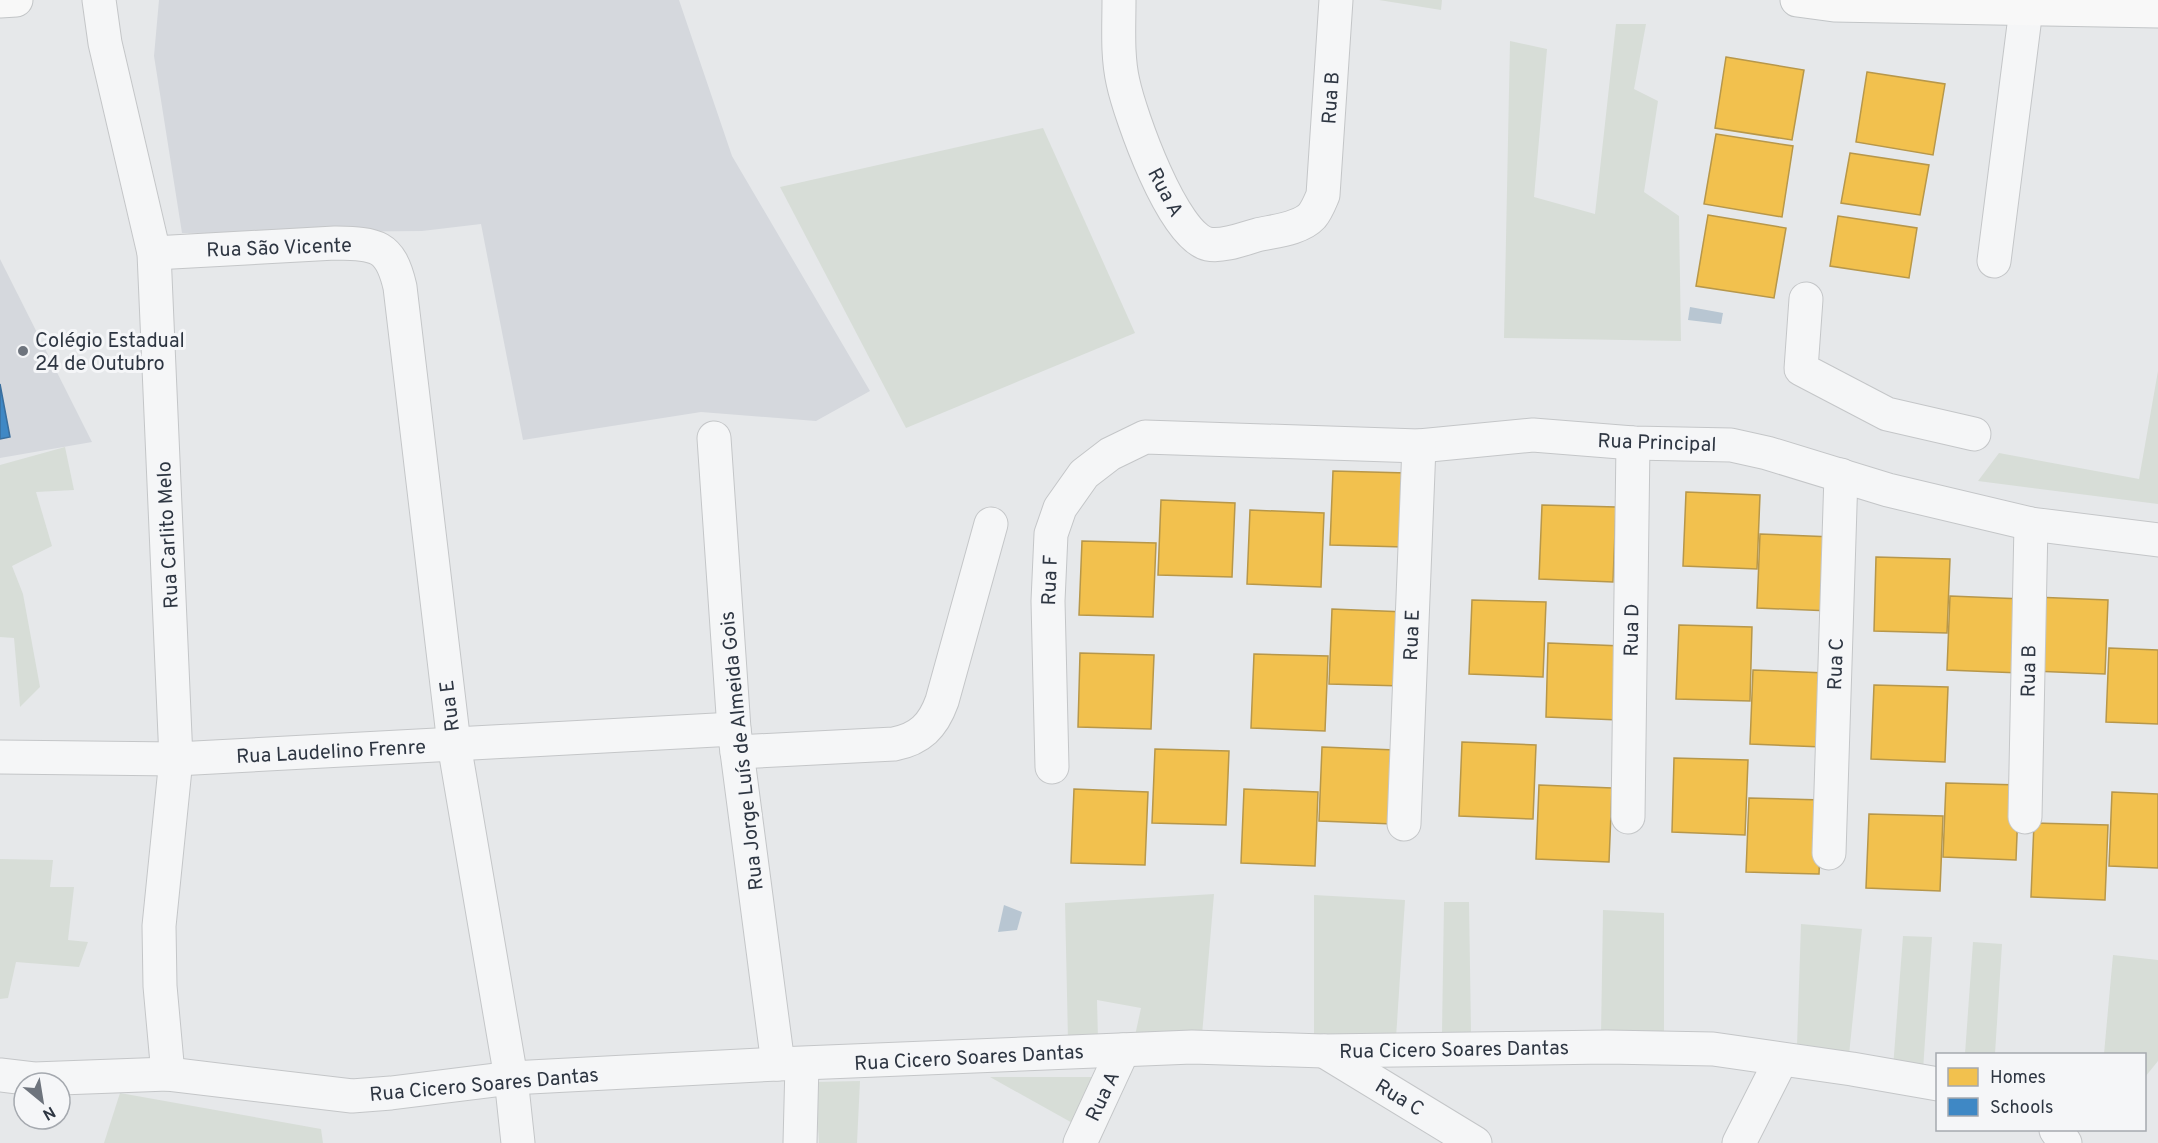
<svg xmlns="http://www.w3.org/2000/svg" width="2158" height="1143" font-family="Overpass,sans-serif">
  <rect width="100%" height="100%" fill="#e6e8ea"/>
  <g fill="#d5d8dd">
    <polygon points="159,0 679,0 732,156 870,391 816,421 701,412 523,440 481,224 422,231 182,233 154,56"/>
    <polygon points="0,259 92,442 0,458"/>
  </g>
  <g fill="#d7ddd7">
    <polygon points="1379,0 1442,0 1441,10"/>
    <polygon points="1616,24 1646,24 1634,89 1658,101 1644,192 1679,216 1681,341 1504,338 1510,41 1547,49 1534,197 1595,214"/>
    <polygon points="1043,128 1135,333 906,428 780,187"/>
    <polygon points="2158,371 2158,504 1978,481 1999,453 2139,479"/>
    <polygon points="65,447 74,490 36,492 52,546 12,566 23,594 40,687 20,707 14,638 0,637 0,465"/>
    <polygon points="0,859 53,860 50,887 74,887 68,940 88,942 79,967 16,962 8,998 0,999"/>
    <polygon points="1214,894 1202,1035 1133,1045 1141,1008 1097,1000 1098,1039 1068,1040 1065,903"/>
    <polygon points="1314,895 1405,900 1396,1038 1314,1035"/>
    <polygon points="1444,902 1469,902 1471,1032 1442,1033"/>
    <polygon points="1603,910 1664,913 1664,1037 1601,1036"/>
    <polygon points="1801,924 1862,929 1849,1055 1797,1046"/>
    <polygon points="1903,936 1932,937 1923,1070 1893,1068"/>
    <polygon points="1973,942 2002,944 1995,1054 1965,1054"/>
    <polygon points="2113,955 2158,960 2158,1061 2145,1077 2144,1054 2104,1054"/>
    <polygon points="990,1077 1099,1077 1076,1125"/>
    <polygon points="860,1081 857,1143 819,1143 815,1082"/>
    <polygon points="120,1093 321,1129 323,1143 104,1143"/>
  </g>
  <g fill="#b8c6d2">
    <polygon points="1690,307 1723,313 1721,324 1688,320"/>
    <polygon points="1004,905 1022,912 1017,930 998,932"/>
  </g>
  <g fill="#f2c14e" stroke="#b7974a" stroke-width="1.5">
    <polygon points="1726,57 1804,70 1792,140 1715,128"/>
    <polygon points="1867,72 1945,84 1933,155 1856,142"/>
    <polygon points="1716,134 1793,146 1782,217 1704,204"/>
    <polygon points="1850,153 1929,165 1920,215 1841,203"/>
    <polygon points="1708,215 1786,228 1774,298 1696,286"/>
    <polygon points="1838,216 1917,228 1909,278 1830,266"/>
    <polygon points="1333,471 1407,473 1404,547 1330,545"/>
    <polygon points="1686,492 1760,495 1757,569 1683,566"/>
    <polygon points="1161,500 1235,503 1232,577 1158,575"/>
    <polygon points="1542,505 1616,507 1613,582 1539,579"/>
    <polygon points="1250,510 1324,513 1321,587 1247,584"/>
    <polygon points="1760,534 1833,537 1831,611 1757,608"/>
    <polygon points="1082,541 1156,543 1153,617 1079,615"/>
    <polygon points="1876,557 1950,559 1947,633 1874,631"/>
    <polygon points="1950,596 2023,599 2020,673 1947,670"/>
    <polygon points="2034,597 2108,600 2105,674 2032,671"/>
    <polygon points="1472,600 1546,602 1543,677 1469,674"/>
    <polygon points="1332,609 1406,612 1403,686 1329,684"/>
    <polygon points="1679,625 1752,627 1750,701 1676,699"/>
    <polygon points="1548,643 1622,646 1619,720 1546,717"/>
    <polygon points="2109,648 2158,650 2158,724 2106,722"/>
    <polygon points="1080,653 1154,655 1151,729 1078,727"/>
    <polygon points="1254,654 1328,656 1325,731 1251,728"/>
    <polygon points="1753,670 1826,673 1823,747 1750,744"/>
    <polygon points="1874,685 1948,687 1945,762 1871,759"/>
    <polygon points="1462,742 1536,745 1533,819 1459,816"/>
    <polygon points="1322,747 1395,750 1393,824 1319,821"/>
    <polygon points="1155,749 1229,751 1226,825 1152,823"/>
    <polygon points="1674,758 1748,760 1745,835 1672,832"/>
    <polygon points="1946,783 2019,785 2016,860 1943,857"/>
    <polygon points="1539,785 1612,788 1609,862 1536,859"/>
    <polygon points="1074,789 1148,792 1145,865 1071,863"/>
    <polygon points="1244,789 1318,792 1315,866 1241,863"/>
    <polygon points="2112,792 2158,794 2158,868 2109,866"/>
    <polygon points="1749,798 1822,800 1819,874 1746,872"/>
    <polygon points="1869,814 1943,816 1940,891 1866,888"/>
    <polygon points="2034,823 2108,825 2105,900 2031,897"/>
  </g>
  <polygon fill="#3f88c5" stroke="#3a6f9e" stroke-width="1.5" points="0,384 10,437 0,439"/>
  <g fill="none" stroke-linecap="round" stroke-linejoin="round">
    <defs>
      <g id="minor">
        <polyline points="99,0 105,43 154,253 176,759 159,926 160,986 168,1074"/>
        <path d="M1119 0C1119 27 1117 56 1123 82 1130 115 1173 237 1208 244 1223 247 1243 239 1257 235 1274 231 1300 229 1312 216 1317 210 1320 202 1323 195L1336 0"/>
        <path d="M154 253 335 243C376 244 390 244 400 287L454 744 511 1078 518 1143"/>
        <polyline points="1994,261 2026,9"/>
        <polyline points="1806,299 1801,369 1887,414 1974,434"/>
        <polyline points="714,438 734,729 778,1064"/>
        <path d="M737 752 894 744C920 739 933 726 942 701L991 524"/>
        <polyline points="0,757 176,759 734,729"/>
        <polyline points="1052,767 1048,601 1051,534 1060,508 1084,474 1110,454 1145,437 1419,446 1533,435 1633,443 1731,445 1767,453 1888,490 2031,524 2158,540"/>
        <polyline points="1628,817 1633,443"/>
        <polyline points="2025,817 2031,524"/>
        <polyline points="1404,824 1419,446"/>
        <polyline points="1829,853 1841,475"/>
        <polyline points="1324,1051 1475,1143"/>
        <polyline points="0,1075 34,1079 168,1074 352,1096 391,1093 511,1078 778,1064 1192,1047 1324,1051 1607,1047 1713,1049 1852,1069 1938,1084"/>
        <polyline points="2056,1130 2065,1143"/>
        <polyline points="800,1143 802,1064"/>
        <polyline points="1080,1143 1123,1050"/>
        <polyline points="1739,1143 1781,1060"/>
      </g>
      <g id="major">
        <polyline points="1797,0 1834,5 2158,11"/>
        <polyline points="0,1 16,0"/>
      </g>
    </defs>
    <use href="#minor" stroke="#c4c6c8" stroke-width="35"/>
    <use href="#major" stroke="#c2c5c7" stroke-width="35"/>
    <use href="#minor" stroke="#f5f6f7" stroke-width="33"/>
    <use href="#major" stroke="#f8f8f8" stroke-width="33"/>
  </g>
  <circle fill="#6e747d" stroke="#f5f6f8" stroke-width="2" cx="23" cy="351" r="6"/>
  <g text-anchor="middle" stroke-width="6" stroke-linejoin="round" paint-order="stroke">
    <g font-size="20" fill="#2e3642" stroke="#f5f6f8">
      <text transform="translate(1330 98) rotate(-86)" y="7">Rua B</text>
      <text transform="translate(1166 192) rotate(62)" y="7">Rua A</text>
      <text transform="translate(279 247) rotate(-2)" y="7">Rua São Vicente</text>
      <text transform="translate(1657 442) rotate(2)" y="7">Rua Principal</text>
      <text transform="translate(167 535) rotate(-93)" y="7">Rua Carlito Melo</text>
      <text transform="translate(1049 580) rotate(-88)" y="7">Rua F</text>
      <text transform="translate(1631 630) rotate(-89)" y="7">Rua D</text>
      <text transform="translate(1411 635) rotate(-88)" y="7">Rua E</text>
      <text transform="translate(1835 664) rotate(-88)" y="7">Rua C</text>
      <text transform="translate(2028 671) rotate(-89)" y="7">Rua B</text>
      <text transform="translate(449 706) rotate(-97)" y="7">Rua E</text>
      <text transform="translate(331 751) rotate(-3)" y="7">Rua Laudelino Frenre</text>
      <text transform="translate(741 751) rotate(-96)" y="7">Rua Jorge Luís de Almeida Gois</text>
      <text transform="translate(1454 1049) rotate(-1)" y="7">Rua Cicero Soares Dantas</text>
      <text transform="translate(969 1057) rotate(-3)" y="7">Rua Cicero Soares Dantas</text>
      <text transform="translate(484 1084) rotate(-5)" y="7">Rua Cicero Soares Dantas</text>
      <text transform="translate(1102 1096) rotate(-65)" y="7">Rua A</text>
      <text transform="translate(1400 1097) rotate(31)" y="7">Rua C</text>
    </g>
    <g font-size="20" fill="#2e3642" stroke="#f5f6f8" text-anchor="start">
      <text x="35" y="347">Colégio Estadual<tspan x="35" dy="23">24 de Outubro</tspan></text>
    </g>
  </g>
  <rect x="1936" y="1053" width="210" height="78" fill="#f5f6f8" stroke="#a5a9af" stroke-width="1.5"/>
  <rect x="1948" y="1068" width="30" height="18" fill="#f2c14e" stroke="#a5a9af" stroke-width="1.5"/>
  <text x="1990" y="1083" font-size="18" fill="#2e3642">Homes</text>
  <rect x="1948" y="1098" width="30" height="18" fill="#3f88c5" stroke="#a5a9af" stroke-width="1.5"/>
  <text x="1990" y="1113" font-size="18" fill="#2e3642">Schools</text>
  <g transform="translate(42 1101) rotate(150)"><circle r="28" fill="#f5f6f8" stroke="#a5a9af" stroke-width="1.5"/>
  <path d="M0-4.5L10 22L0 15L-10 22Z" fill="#6e747d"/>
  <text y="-9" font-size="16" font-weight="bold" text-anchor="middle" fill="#2e3642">N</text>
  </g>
</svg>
